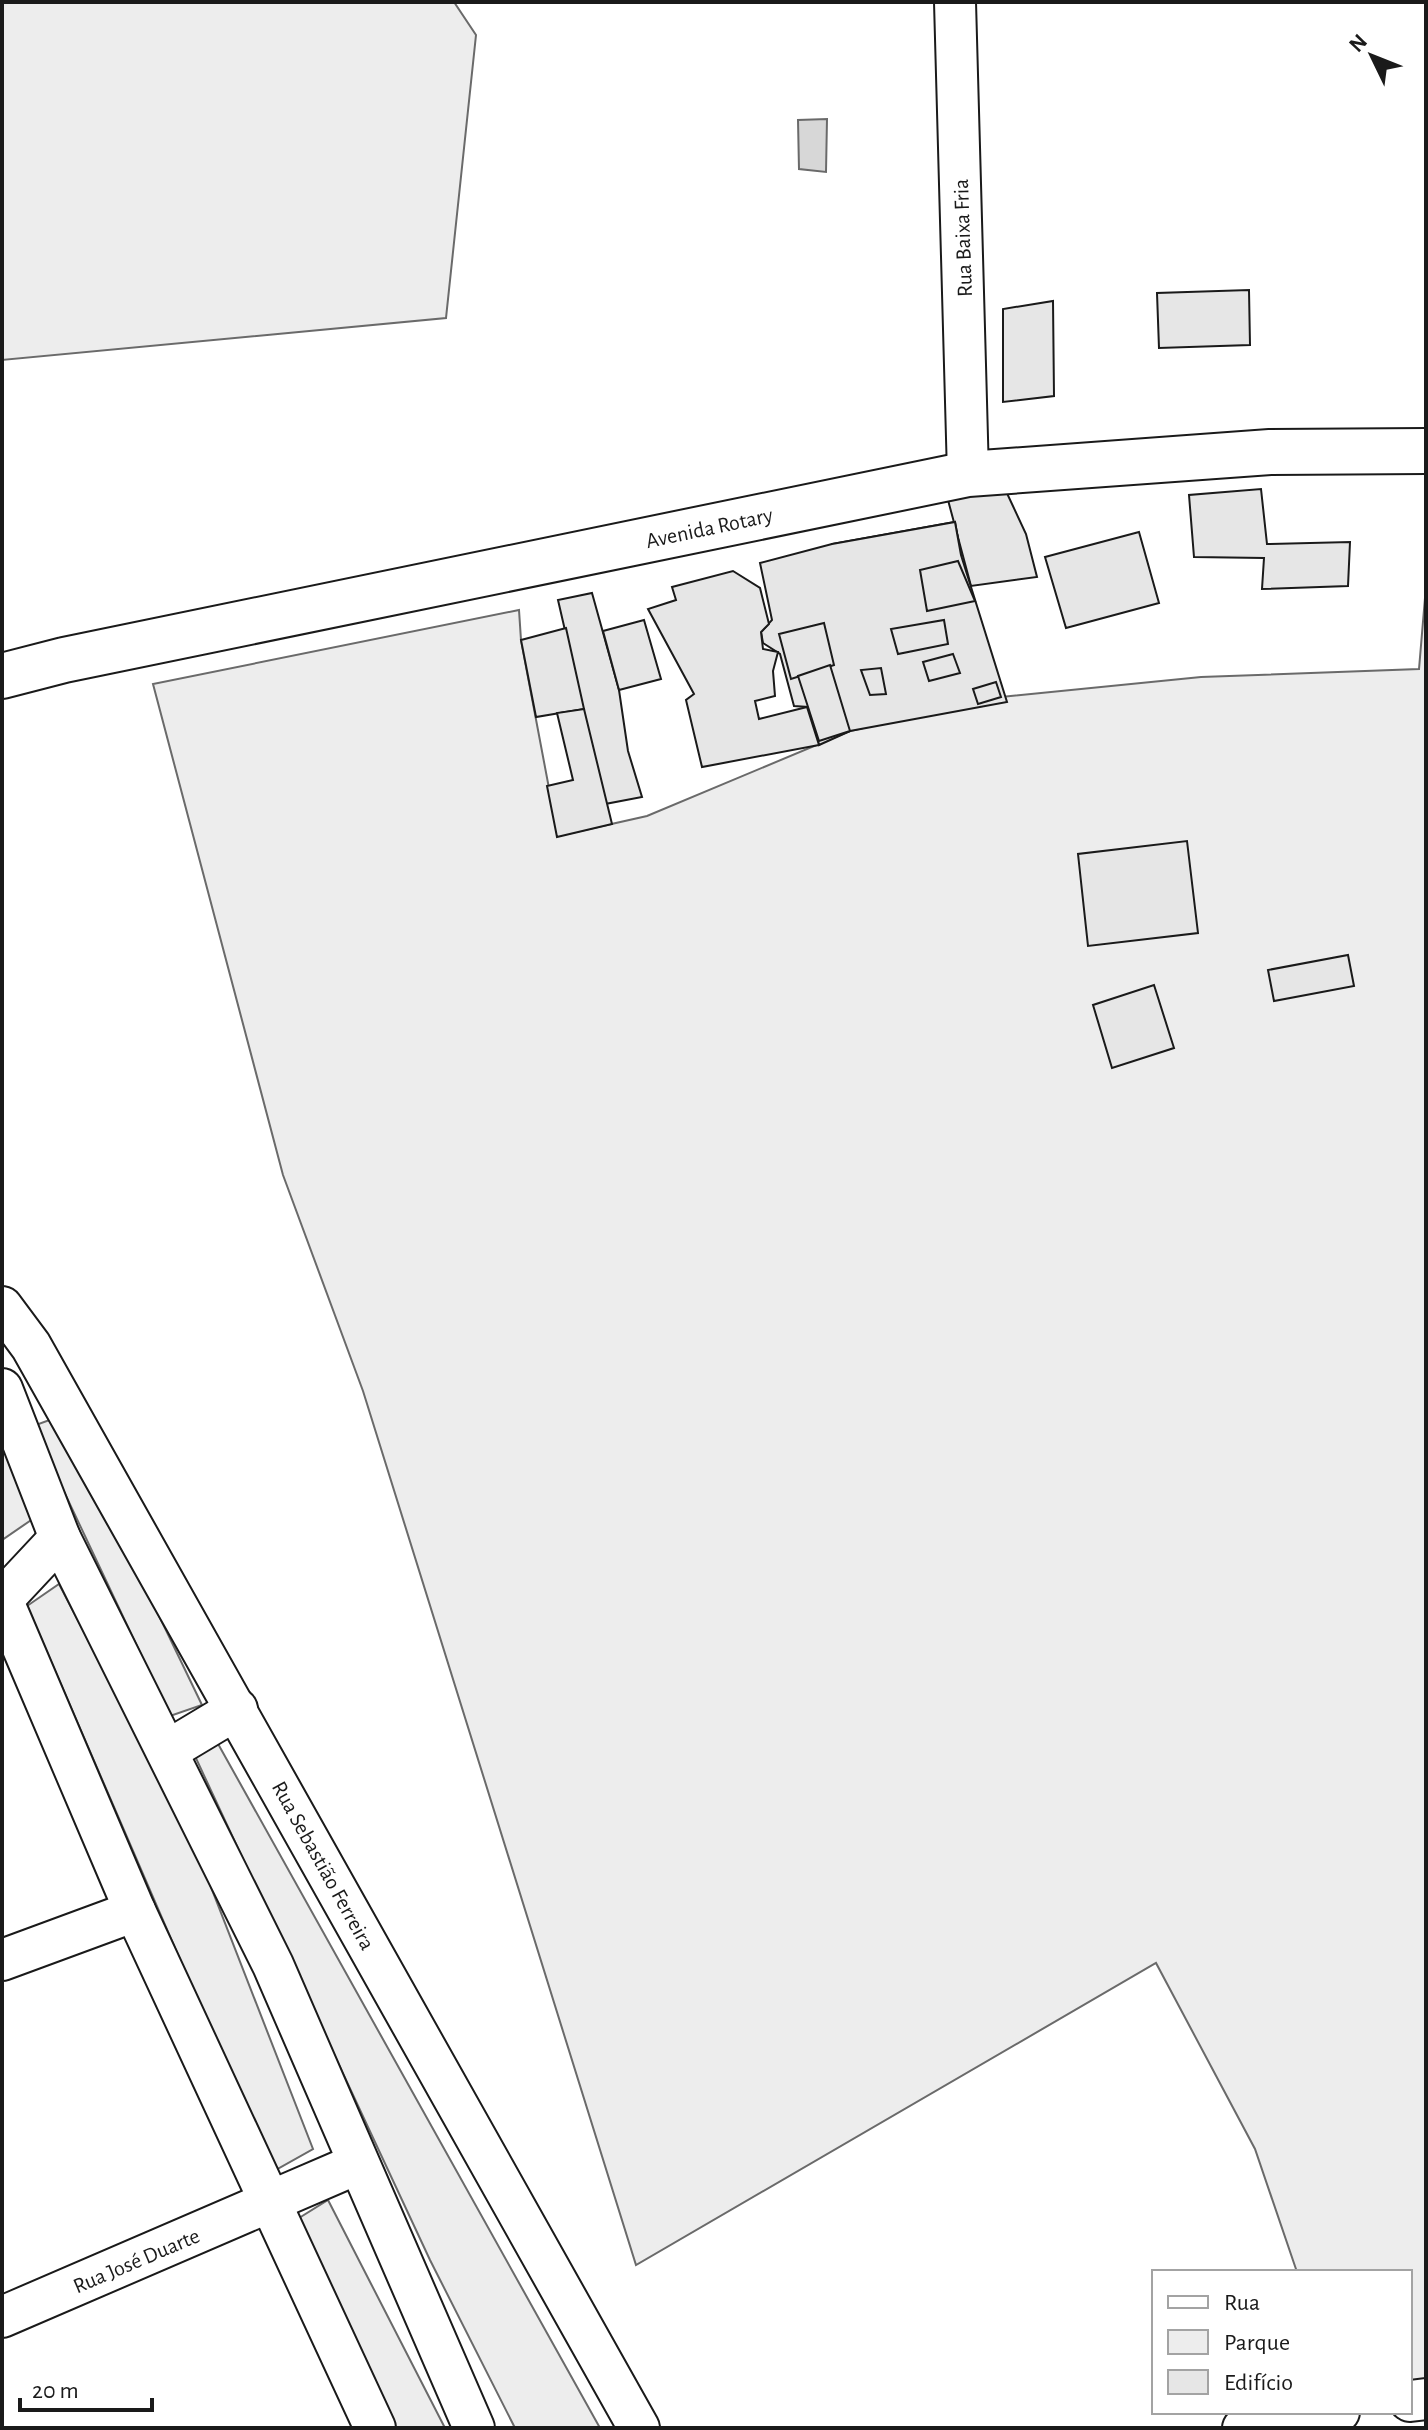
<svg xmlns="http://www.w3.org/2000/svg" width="1428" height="2430" font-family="'Alegreya Sans',sans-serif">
  <rect width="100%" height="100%" fill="#fff"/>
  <g fill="#ededed" stroke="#6a6a6a" stroke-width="2">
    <polygon points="2,2 454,2 476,35 446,318 2,360"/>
    <polygon points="1426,586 1426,2380 1410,2381 1410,2272 1297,2272 1255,2149 1156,1963 636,2265 363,1391 283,1175 153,684 519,610 521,640 558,836 647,816 850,731 1001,697 1201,677 1419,669"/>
    <polygon points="55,1418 124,1543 202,1705 170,1716 33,1426"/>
    <polygon points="2,1433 40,1514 2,1540"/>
    <polygon points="59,1584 193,1841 313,2149 272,2172 27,1606"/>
    <polygon points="217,1742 600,2428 515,2428 430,2260 194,1754"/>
    <polygon points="328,2200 445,2428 395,2428 291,2223"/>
  </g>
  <polygon fill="#d7d7d7" stroke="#6a6a6a" stroke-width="2" points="827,119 826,172 799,169 798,120"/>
  <g fill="#e6e6e6" stroke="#1a1a1a" stroke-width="2">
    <polygon points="1249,290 1250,345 1159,348 1157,293"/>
    <polygon points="1053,301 1054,396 1003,402 1003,309"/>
    <polygon points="1005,489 1026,534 1037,577 971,586 948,500"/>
    <polygon points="1261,489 1267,544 1350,542 1348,586 1262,589 1264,558 1194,557 1189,495"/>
    <polygon points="955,522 961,555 838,576 832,544"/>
    <polygon points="955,522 961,555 1007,702 850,731 819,745 808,707 794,706 780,654 763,643 761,632 772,620 760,563 832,544"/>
    <polygon points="1139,532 1159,603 1066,628 1045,557"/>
    <polygon points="958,561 975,601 927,611 920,570"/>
    <polygon points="733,571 760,588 769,624 761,632 763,649 778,652 773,671 775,696 755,701 759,719 807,707 819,745 702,767 686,700 694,694 648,609 676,600 672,587"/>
    <polygon points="592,593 619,690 628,751 642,797 605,804 558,600"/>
    <polygon points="644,620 661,679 619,690 603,631"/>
    <polygon points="944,620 948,644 898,654 891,629"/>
    <polygon points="824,623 834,665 791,679 779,634"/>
    <polygon points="566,628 584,709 536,717 521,640"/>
    <polygon points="953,654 960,673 929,681 923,662"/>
    <polygon points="830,665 850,731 819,741 798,676"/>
    <polygon points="881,668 886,694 870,695 861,670"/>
    <polygon points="996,682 1001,697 978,704 973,689"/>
    <polygon points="584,709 612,824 557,837 547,786 573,780 557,713"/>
    <polygon points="1187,841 1198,933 1088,946 1078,854"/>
    <polygon points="1348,955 1354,986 1274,1001 1268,970"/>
    <polygon points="1154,985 1174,1048 1112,1068 1093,1005"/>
  </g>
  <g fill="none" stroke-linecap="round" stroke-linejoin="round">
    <defs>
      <g id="minor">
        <polyline points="955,2 968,474"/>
        <polyline points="2,1307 31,1346 639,2428"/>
        <polyline points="2,1389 60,1538 273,1965 474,2428"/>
        <polyline points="2,1599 135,1911 375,2428"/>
        <polyline points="2,1600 60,1538"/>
        <polyline points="167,1751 237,1709"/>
        <polyline points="2,1960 135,1911"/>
        <polyline points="2,2317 357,2164"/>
        <polyline points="1410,2401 1426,2399"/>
        <polyline points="1243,2428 1339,2412"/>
      </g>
      <polyline id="secondary" points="2,676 64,660 968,474 1270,452 1426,451"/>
    </defs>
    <use href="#minor" stroke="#1a1a1a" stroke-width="44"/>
    <use href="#secondary" stroke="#1a1a1a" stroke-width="48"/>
    <use href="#minor" stroke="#fff" stroke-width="40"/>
    <use href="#secondary" stroke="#fff" stroke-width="44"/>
  </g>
  <g text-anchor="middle" stroke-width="6" stroke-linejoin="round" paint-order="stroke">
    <g font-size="22" fill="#1a1a1a" stroke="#fff">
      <text transform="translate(962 238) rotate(-92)" y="8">Rua Baixa Fria</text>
      <text transform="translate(709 527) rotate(-12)" y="8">Avenida Rotary</text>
      <text transform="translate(324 1865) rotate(61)" y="8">Rua Sebastião Ferreira</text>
      <text transform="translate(136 2260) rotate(-23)" y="8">Rua José Duarte</text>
    </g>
  </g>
  <rect width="1428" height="2430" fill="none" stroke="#1a1a1a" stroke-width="8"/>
  <rect x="1152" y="2270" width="260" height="144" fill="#ffffff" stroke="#a3a3a3" stroke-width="2"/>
  <rect x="1168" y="2296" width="40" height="12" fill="#ffffff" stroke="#a3a3a3" stroke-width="2"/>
  <text x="1224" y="2310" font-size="24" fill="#1a1a1a">Rua</text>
  <rect x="1168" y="2330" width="40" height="24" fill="#ededed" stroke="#a3a3a3" stroke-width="2"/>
  <text x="1224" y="2350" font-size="24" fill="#1a1a1a">Parque</text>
  <rect x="1168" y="2370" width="40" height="24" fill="#e6e6e6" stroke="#a3a3a3" stroke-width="2"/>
  <text x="1224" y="2390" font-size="24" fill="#1a1a1a">Edifício</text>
  <g transform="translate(1372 56) rotate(313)" stroke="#ffffff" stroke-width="6" paint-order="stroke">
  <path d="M0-6L14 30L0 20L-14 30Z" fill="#1a1a1a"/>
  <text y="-12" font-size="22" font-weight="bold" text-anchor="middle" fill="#1a1a1a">N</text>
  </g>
  <path d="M20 2398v12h132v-12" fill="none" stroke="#1a1a1a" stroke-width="4"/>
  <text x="32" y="2398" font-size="24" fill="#1a1a1a" stroke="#ffffff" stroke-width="6" paint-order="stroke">20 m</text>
</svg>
